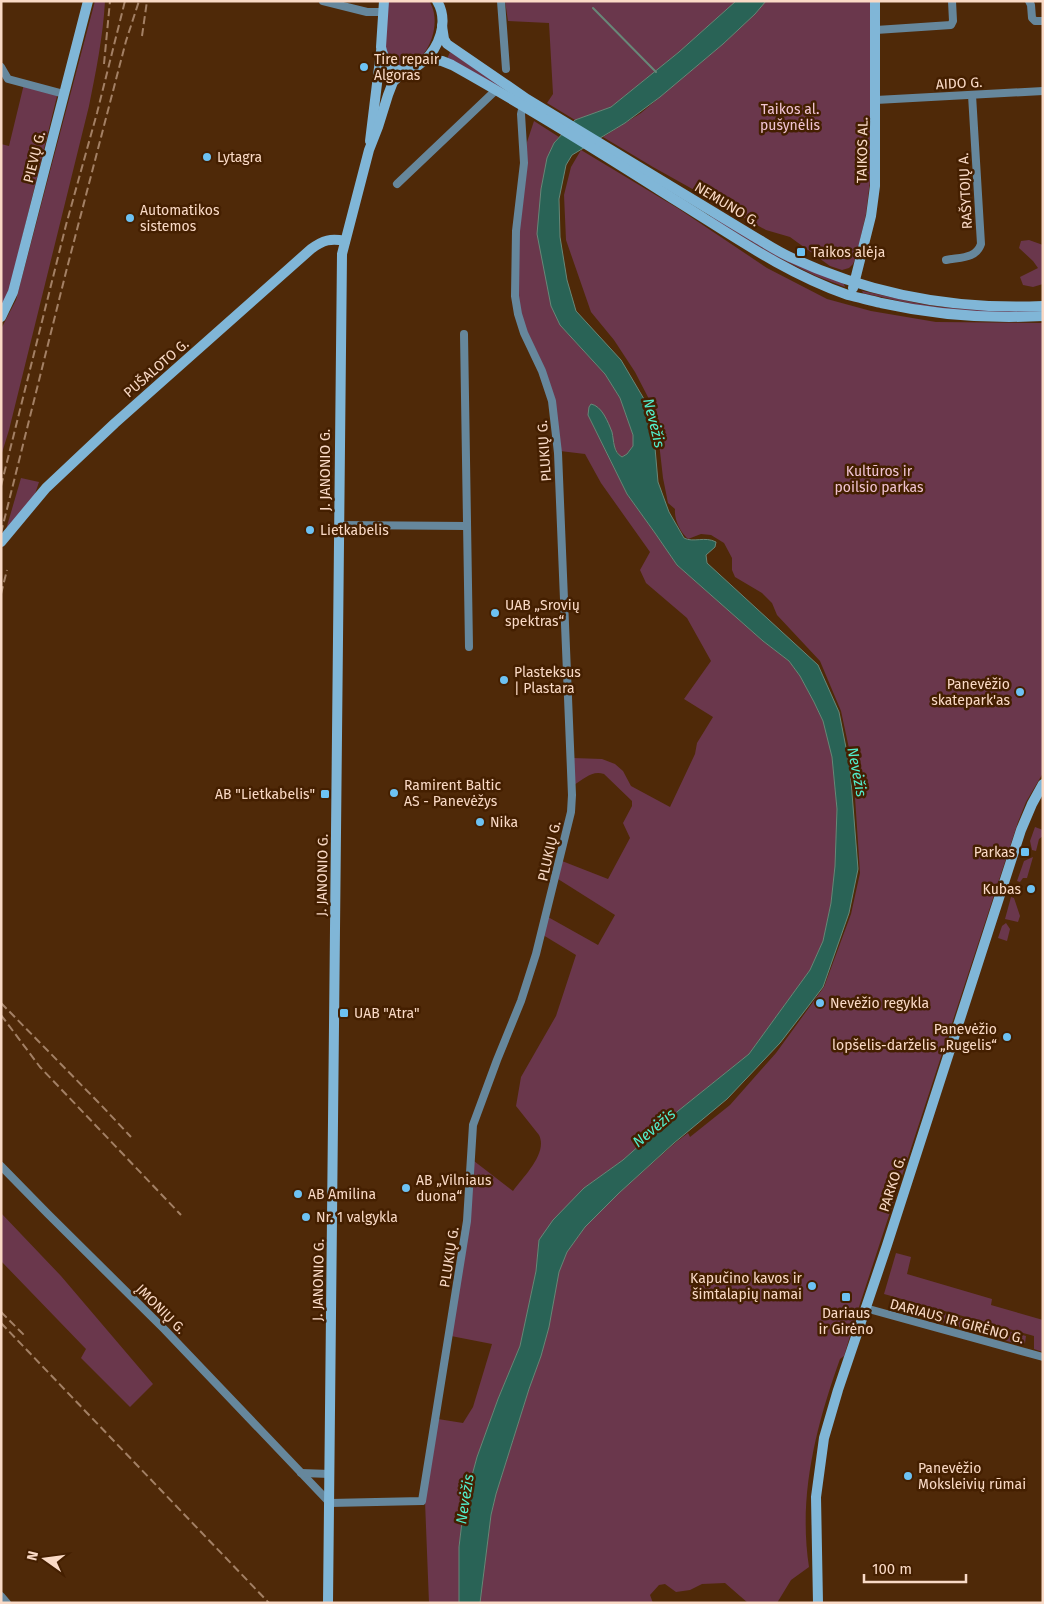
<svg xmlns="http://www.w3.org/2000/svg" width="1044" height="1604" font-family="'Fira Sans',sans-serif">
  <rect width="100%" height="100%" fill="#4f2908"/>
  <g fill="#6a374c">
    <path d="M95 1H105C103 37 96 71 89 106L9 430 1 456V329L16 300Z"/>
    <path d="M388 1H429C446 25 422 79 391 62L385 48Z"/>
    <polygon points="505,1 736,1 679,52 611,107 575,120 547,103 553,94 549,23 508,21"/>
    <polygon points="766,1 870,1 871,172 866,214 856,257 853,264 849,268 842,270 830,266 790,237 766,230 653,167 603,137 641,113 660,97 723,44 755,14"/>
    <polygon points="450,52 501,86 503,89 447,59"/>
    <polygon points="24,84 58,92 9,291 1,309 1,144 9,146"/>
    <path d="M534 121 559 137 554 143 547 159 541 189 560 325 605 374 620 398 633 435V446L627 454 622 457C614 452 613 440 611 431L588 415 627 494 655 533 677 565 763 641 789 661 800 676 814 702 823 721 832 757 837 809 835 866 831 903 823 941 810 970 749 1054 678 1111 623 1160 584 1188 539 1240 536 1271 520 1346 498 1399 477 1457 464 1505 459 1547V1603H429L425 1501 438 1419 463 1423 473 1407 492 1344 451 1336 474 1161 513 1191C524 1176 548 1153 539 1135L516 1106 521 1077 556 1016 576 955 543 935 548 917 598 945 615 915 558 879 562 861 608 879 630 838 623 823 632 806V801L604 774C592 770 584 779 574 785L573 758 602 759 615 764 623 771 631 786 670 807 695 754 697 743 713 717 684 699 711 661 687 618 646 583 640 570 650 552 601 483 585 454 560 451 553 399 526 333 520 312 518 297 519 230 527 162V142Z"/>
    <path d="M581 150 679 209 767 268 827 299 871 311 936 322 1043 323V773L1026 802 1018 822 856 1316 844 1356 840 1359C816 1426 798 1496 809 1567L791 1580 777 1603H748L725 1583 702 1584 690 1590 676 1592 665 1584 659 1585 650 1595 653 1603H480L491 1515 496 1494 529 1389 541 1356 549 1327 559 1272 567 1252 585 1227 619 1193 675 1143 688 1133 690 1137 730 1105 776 1053 824 987 851 914 860 873 853 767 841 711 820 661 777 615 772 603 762 593 735 577 732 570V558L724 543 711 535 701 534 688 539C680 532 674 519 675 509L668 503 663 478 657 425 650 401 635 372 614 340 591 312 566 240 564 195 571 167Z"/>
    <polygon points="711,216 808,269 844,284 845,287 816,276 773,255 710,217"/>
    <polygon points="1029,240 1043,245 1043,284 1033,287 1023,285 1020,277 1038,268 1033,261 1019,248 1021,241"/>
    <path d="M862 291C889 296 915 304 942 307 975 311 1009 310 1043 310V313L1015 314 936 309 863 293Z"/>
    <polygon points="21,478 39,482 35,494 5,533"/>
    <polygon points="1035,827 1043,830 1043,836 1039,839 1036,851 1032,850 1030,841"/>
    <polygon points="1033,857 1027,878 1023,878 1020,882 1017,881 1024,861"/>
    <polygon points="1011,897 1014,898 1020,916 1018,922 1005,919"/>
    <polygon points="1006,923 1010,929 1007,941 998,938 1002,926"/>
    <polygon points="1,1213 61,1276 153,1384 130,1407 81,1358 86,1349 1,1261"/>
    <polygon points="896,1253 911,1257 907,1274 992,1299 991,1305 1043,1320 1043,1352 1034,1349 1034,1336 884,1294"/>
    <polygon points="940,1312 1026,1336 1025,1343 1021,1345 942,1322 935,1319 935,1315"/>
  </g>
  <path fill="#296356" stroke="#688778" d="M736 1H766L755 14 723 44 660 97 625 123 572 155 566 165 559 199 560 237 567 280 576 311 621 360 644 399 653 425 658 482 669 512 684 538C693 543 705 536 716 542L715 547 706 555 707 563 818 665 839 712 850 768 858 869 849 913 823 987 780 1043 727 1099 674 1143 619 1193 585 1227 567 1252 559 1272 549 1327 541 1356 529 1389 496 1494 491 1515 480 1603H459V1547L464 1505 477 1457 498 1399 520 1346 536 1271 539 1240 553 1220 584 1188 623 1160 678 1111 749 1054 810 970 823 941 831 903 835 866 837 809 832 757 823 721 814 702 800 676 789 661 763 641 677 565 655 533 627 494 588 415 589 407 591 404C602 406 608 422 612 432 614 441 613 452 622 457L627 454 633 446V435L620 398 605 374 560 325 551 306 537 234 541 189 547 158 554 143 575 120 611 107 679 52Z"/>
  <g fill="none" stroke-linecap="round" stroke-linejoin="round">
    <polyline stroke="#688778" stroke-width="2" points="593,8 656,72"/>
    <g stroke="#66879c" stroke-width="8">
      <polyline points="323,1 367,12 383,12"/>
      <polyline points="501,1 506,69"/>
      <polyline points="1029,1 1031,5 1032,18 1035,21 1043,21"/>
      <polyline points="876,30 951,25 953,21 952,1"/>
      <polyline points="1,67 8,79 64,94"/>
      <polyline points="876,100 1043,91"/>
      <polyline points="397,184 496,90"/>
      <path d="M946 260C960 257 976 259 981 244L972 95"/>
      <polyline points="464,334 469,647"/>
      <polyline points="339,525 467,526"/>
      <polyline points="1,1166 48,1214 165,1330 330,1503 422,1501 467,1221 473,1125 497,1060 521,1001 536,954 571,812 572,795 558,453 552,401 542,371 524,333 518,314 515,296 516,231 524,163 521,114 523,105"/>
      <polyline points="865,1308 1043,1357"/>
      <polyline points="301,1473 330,1474"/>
      <polyline points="1,1596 7,1603"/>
    </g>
    <g stroke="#80b6d7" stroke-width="10">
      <path d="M384 1 381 47C394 105 462 43 437 1"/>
      <path d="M442 26 444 39 447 44 527 99 753 236C765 243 777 251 790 257 869 294 955 310 1043 306"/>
      <path d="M427 59 442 61 452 65C527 107 600 152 672 198 729 233 784 273 848 295 859 298 870 300 881 303 935 315 988 319 1043 316"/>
      <polyline points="370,141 381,51"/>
      <polyline points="853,288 871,216 875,186 875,1"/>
      <polyline points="1,317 13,292 88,1"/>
      <path d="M1 542 46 488 115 423 311 249C323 240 331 238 345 241"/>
      <polyline points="328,1603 342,254 369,150 378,127 388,95 393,82 404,71"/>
      <polyline points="818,1603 816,1497 824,1438 838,1390 887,1245 1021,830 1032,804 1043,784"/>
    </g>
    <g stroke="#a38065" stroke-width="2" stroke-dasharray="8 4" stroke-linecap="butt">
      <polyline points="142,36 147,1"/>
      <polyline points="104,64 110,1"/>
      <polyline points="1,486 66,225 97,113 125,1"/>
      <polyline points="1,533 66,272 126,41 139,1"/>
      <polyline points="1,594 7,570"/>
      <polyline points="1,1003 101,1105 131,1137"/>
      <polyline points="1,1015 40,1067 181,1215"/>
      <polyline points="1,1312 24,1335"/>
      <polyline points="1,1323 269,1603"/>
    </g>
  </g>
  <g fill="#6dc2f3" stroke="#441f00" stroke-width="2">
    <circle cx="364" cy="67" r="5"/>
    <circle cx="207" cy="157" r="5"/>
    <circle cx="130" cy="218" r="5"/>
    <rect x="796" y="247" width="10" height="10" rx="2.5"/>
    <circle cx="310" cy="530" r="5"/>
    <circle cx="495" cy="613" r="5"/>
    <circle cx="504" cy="680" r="5"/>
    <circle cx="1020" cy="692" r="5"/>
    <circle cx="394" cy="793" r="5"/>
    <rect x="320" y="789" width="10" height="10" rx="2.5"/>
    <circle cx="480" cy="822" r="5"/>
    <rect x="1020" y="847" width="10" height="10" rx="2.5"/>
    <circle cx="1031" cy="889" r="5"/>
    <circle cx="820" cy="1003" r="5"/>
    <rect x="339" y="1008" width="10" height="10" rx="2.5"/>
    <circle cx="1007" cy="1037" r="5"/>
    <circle cx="406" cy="1188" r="5"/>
    <circle cx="298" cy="1194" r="5"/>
    <circle cx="306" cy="1217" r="5"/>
    <circle cx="812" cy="1286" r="5"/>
    <rect x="841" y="1292" width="10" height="10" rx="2.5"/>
    <circle cx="908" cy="1476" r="5"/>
  </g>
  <g text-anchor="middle" stroke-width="5" stroke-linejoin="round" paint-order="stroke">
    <g font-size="14" fill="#fadac6" stroke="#441f00" text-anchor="start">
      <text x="374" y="64">Tire repair<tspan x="374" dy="16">Algoras</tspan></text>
      <text x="217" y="162">Lytagra</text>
      <text x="140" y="215">Automatikos<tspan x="140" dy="16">sistemos</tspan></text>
      <text x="811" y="257">Taikos alėja</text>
      <text x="320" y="535">Lietkabelis</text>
      <text x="505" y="610">UAB „Srovių<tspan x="505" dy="16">spektras“</tspan></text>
      <text x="514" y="677">Plasteksus<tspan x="514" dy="16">| Plastara</tspan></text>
      <text x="1010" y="689" text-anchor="end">Panevėžio<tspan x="1010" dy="16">skatepark'as</tspan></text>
      <text x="404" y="790">Ramirent Baltic<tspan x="404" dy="16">AS - Panevėžys</tspan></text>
      <text x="315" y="799" text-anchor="end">AB "Lietkabelis"</text>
      <text x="490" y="827">Nika</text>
      <text x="1015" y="857" text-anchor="end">Parkas</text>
      <text x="1021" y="894" text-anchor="end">Kubas</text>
      <text x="830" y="1008">Nevėžio regykla</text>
      <text x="354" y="1018">UAB "Atra"</text>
      <text x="997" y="1034" text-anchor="end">Panevėžio<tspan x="997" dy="16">lopšelis-darželis „Rugelis“</tspan></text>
      <text x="416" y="1185">AB „Vilniaus<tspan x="416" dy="16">duona“</tspan></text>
      <text x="308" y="1199">AB Amilina</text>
      <text x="316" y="1222">Nr. 1 valgykla</text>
      <text x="802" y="1283" text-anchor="end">Kapučino kavos ir<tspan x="802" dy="16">šimtalapių namai</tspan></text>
      <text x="846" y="1318" text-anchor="middle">Dariaus<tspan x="846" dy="16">ir Girėno</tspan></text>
      <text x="918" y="1473">Panevėžio<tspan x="918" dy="16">Moksleivių rūmai</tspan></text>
    </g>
    <g font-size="14" fill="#fadac6" stroke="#441f00">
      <text transform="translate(959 83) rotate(-3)" y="5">AIDO G.</text>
      <text transform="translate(862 150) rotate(-89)" y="5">TAIKOS AL.</text>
      <text transform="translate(34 157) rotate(-76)" y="5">PIEVŲ G.</text>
      <text transform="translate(965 191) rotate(-93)" y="5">RAŠYTOJŲ A.</text>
      <text transform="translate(727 204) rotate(31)" y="5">NEMUNO G.</text>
      <text transform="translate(156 368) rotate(-41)" y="5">PUŠALOTO G.</text>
      <text transform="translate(544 451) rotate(-94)" y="5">PLUKIŲ G.</text>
      <text transform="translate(325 470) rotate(-90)" y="5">J. JANONIO G.</text>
      <text transform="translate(549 851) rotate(-77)" y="5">PLUKIŲ G.</text>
      <text transform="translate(322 875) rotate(-89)" y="5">J. JANONIO G.</text>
      <text transform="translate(892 1184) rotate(-72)" y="5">PARKO G.</text>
      <text transform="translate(449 1257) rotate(-81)" y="5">PLUKIŲ G.</text>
      <text transform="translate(318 1280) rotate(-89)" y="5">J. JANONIO G.</text>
      <text transform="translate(161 1309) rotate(45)" y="5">ĮMONIŲ G.</text>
      <text transform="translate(957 1321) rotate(15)" y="5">DARIAUS IR GIRĖNO G.</text>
    </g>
    <g font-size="14" fill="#f1c4d3" stroke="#441f00">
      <text x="790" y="114">Taikos al.<tspan x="790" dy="16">pušynėlis</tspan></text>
      <text x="879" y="476">Kultūros ir<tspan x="879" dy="16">poilsio parkas</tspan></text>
    </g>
    <g font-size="15" font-style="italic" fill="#52eecc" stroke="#441f00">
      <text transform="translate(654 423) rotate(76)" y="5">Nevėžis</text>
      <text transform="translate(857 772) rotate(79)" y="5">Nevėžis</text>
      <text transform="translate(654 1128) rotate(-40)" y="5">Nevėžis</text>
      <text transform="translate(465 1499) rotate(-81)" y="5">Nevėžis</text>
    </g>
  </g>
  <rect width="1044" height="1604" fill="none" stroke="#fadac6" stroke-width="5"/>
  <g transform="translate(45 1559) rotate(284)" stroke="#441f00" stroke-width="4" paint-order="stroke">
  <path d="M0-4L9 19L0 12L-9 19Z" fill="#fadac6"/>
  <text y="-8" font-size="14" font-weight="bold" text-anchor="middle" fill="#fadac6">N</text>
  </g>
  <path d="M864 1574v8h102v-8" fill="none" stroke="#fadac6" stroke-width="2.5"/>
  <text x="872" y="1574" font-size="15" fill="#fadac6" stroke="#441f00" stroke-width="4" paint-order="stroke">100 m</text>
</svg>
